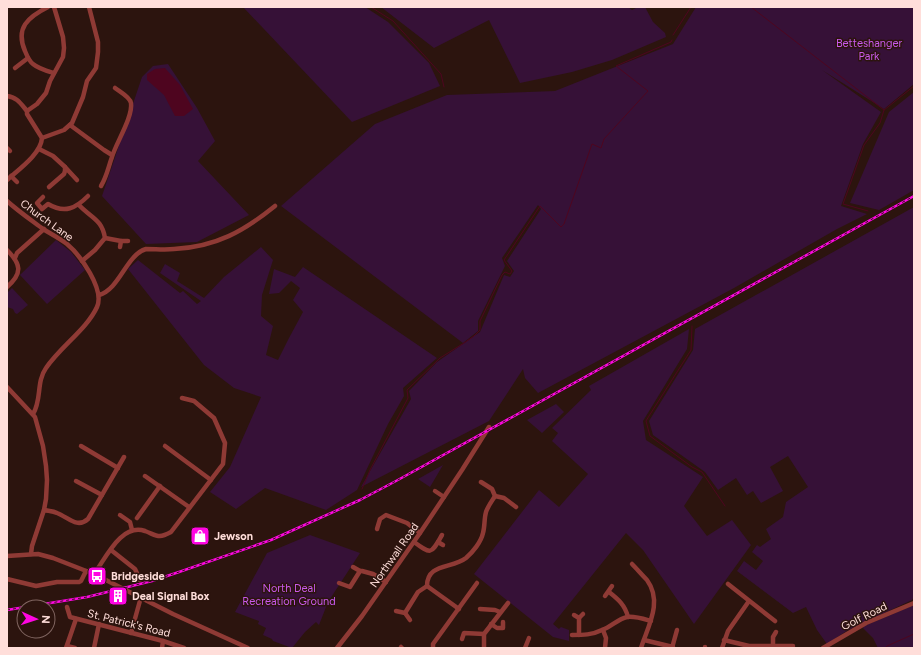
<svg xmlns="http://www.w3.org/2000/svg" width="921" height="655" font-family="Figtree,sans-serif">
  <rect width="100%" height="100%" fill="#2c140e"/>
  <g fill="#361137">
    <polygon points="243,7 365,7 388,22 429,63 440,86 352,122"/>
    <polygon points="381,7 628,7 632,10 638,7 645,7 653,22 665,33 666,37 612,60 572,72 520,83 489,20 434,48"/>
    <polygon points="696,7 914,7 914,84 884,109 822,70 881,112 863,144 841,206 867,214 837,229 734,288 538,393 525,378 523,369 489,421 361,487 411,399 409,391 437,362 480,332 504,275 510,277 514,271 507,261 541,209 538,205 502,258 505,266 478,321 478,331 463,343 281,206 375,124 447,95 555,91 673,44"/>
    <polygon points="168,64 197,108 215,141 198,161 249,215 197,242 146,244 102,196 142,77 153,66"/>
    <polygon points="914,92 914,190 879,210 850,203 889,112"/>
    <polygon points="914,207 914,597 912,600 848,630 827,644 817,630 806,607 793,613 737,571 744,561 756,570 763,561 752,552 757,545 760,547 771,539 766,529 783,517 786,502 808,487 788,456 770,467 783,491 761,503 753,491 747,495 736,478 718,490 705,472 653,435 649,421 693,350 695,329"/>
    <polygon points="56,240 71,252 85,270 47,304 20,275"/>
    <polygon points="261,247 273,260 262,295 261,316 273,326 266,355 278,360 289,338 303,312 293,300 300,288 291,281 279,293 269,294 274,269 295,277 303,267 437,358 403,388 404,396 388,424 357,490 326,510 265,488 236,509 210,492 230,467 261,397 234,388 204,365 128,269 138,260 180,293 183,291 197,304 201,301 160,273 165,264 180,273 177,281 204,298 224,277"/>
    <polygon points="12,288 28,305 17,314 15,313 13,309 7,307 7,293"/>
    <polygon points="689,329 687,349 643,421 646,440 703,477 684,506 707,536 732,520 751,545 694,624 643,550 626,533 553,624 559,629 561,627 569,630 569,641 553,637 474,574 539,490 559,507 588,474 552,441 558,433 552,428 591,390 589,386"/>
    <polygon points="556,404 564,412 542,433 527,420"/>
    <polygon points="443,465 430,487 418,479"/>
    <polygon points="310,535 360,553 328,602 319,625 316,622 305,632 292,648 273,641 272,639 263,635 266,628 258,624 259,621 235,612 267,553"/>
    <polygon points="914,605 914,648 878,648 873,638 863,628 864,626"/>
  </g>
  <polygon fill="#4e051f" points="165,68 180,85 193,109 184,116 175,116 164,95 147,80 147,74 155,69"/>
  <g fill="none" stroke-linecap="round" stroke-linejoin="round">
    <g stroke="#4e051f" stroke-width="1">
      <polyline points="371,7 393,21 441,74 444,87"/>
      <polyline points="751,7 884,110"/>
      <polyline points="673,35 691,7"/>
      <polyline points="868,211 843,204 864,145 880,123 884,110 914,86"/>
      <polyline points="692,326 691,350 649,416 646,421 650,436 692,467 702,472 725,506"/>
      <polyline points="362,489 370,470 408,398 407,390 440,358 464,343 474,336 480,330 480,321 502,275 505,272 510,274 512,271 504,260 540,206 561,227 564,224 592,144 601,148 604,139 648,91 616,66 671,42 672,40"/>
      <polyline points="885,648 887,646 914,634"/>
    </g>
    <g stroke="#8f3a35" stroke-width="4.5">
      <path d="M48 7C28 17 15 28 25 51 27 56 29 61 33 64 39 69 47 71 54 73"/>
      <polyline points="15,68 28,58"/>
      <path d="M7 96C17 97 21 104 27 111"/>
      <polyline points="70,125 104,150 112,155"/>
      <polyline points="42,138 64,130 72,123 83,97 87,81 96,68 98,52 98,42 89,7"/>
      <polyline points="7,148 10,151"/>
      <polyline points="39,149 53,156 65,167 65,171 64,174 49,187"/>
      <polyline points="65,167 77,180"/>
      <polyline points="11,176 17,182"/>
      <path d="M7 180C18 170 41 154 42 138L27 114V111L37 104 46 93 50 81 63 57 64 48 63 37 54 7"/>
      <path d="M101 186C107 176 108 168 112 157 116 143 133 117 131 103 130 97 120 92 115 88"/>
      <path d="M43 197 37 203 42 209 48 204C65 214 76 208 88 196"/>
      <path d="M7 201C18 211 31 220 43 229 51 234 59 238 67 244 80 255 105 289 97 307 87 329 60 347 46 368 36 382 42 400 33 414"/>
      <path d="M79 205C91 218 102 219 105 238L95 250 82 261"/>
      <polyline points="105,238 121,241"/>
      <polyline points="120,247 121,241 128,241"/>
      <path d="M7 250C21 264 23 273 7 287"/>
      <polyline points="15,258 17,253 44,229"/>
      <path d="M99 295C120 289 126 255 146 249 156 249 165 250 174 249 216 247 244 231 275 206"/>
      <polyline points="7,387 35,417 43,446 46,466 47,480 46,499 44,510 32,546 31,554"/>
      <polyline points="81,446 118,468"/>
      <polyline points="165,446 211,480"/>
      <polyline points="145,476 189,507"/>
      <polyline points="76,481 102,495"/>
      <polyline points="435,491 444,497"/>
      <polyline points="495,496 504,498 516,507"/>
      <path d="M44 510C48 511 53 511 57 513 68 517 77 529 88 519L124 457"/>
      <polyline points="120,515 130,522 132,530"/>
      <polyline points="137,518 160,486"/>
      <polyline points="377,529 380,519 386,515 407,523 420,533"/>
      <path d="M414 542C432 555 431 554 442 535"/>
      <polyline points="438,542 443,545"/>
      <polyline points="111,550 135,569 140,580"/>
      <polyline points="7,556 38,554 53,558 94,574 173,614 248,648"/>
      <path d="M632 564C637 569 642 575 647 580 663 602 648 626 641 648"/>
      <polyline points="353,567 360,571"/>
      <path d="M94 574C106 558 121 523 145 531 158 536 158 539 171 532L223 464 225 443 214 418 194 401 182 398"/>
      <polyline points="7,579 36,586 57,582 79,582 81,581 86,571"/>
      <polyline points="339,583 350,587 360,571 362,571 373,574 386,582"/>
      <polyline points="728,584 775,621"/>
      <path d="M427 586C427 563 452 569 466 558 473 552 481 542 483 533 485 526 484 519 486 512 488 506 492 501 495 496L492 489 481 482"/>
      <path d="M609 592C618 599 625 605 628 617"/>
      <polyline points="605,596 612,586"/>
      <polyline points="67,607 70,617 163,641 184,648"/>
      <polyline points="480,609 495,610 500,612"/>
      <polyline points="396,611 405,613 410,620"/>
      <polyline points="405,613 418,592 427,586 459,609"/>
      <polyline points="574,615 579,618 579,635"/>
      <polyline points="579,618 583,614"/>
      <polyline points="491,624 497,628 503,628 503,622"/>
      <polyline points="603,630 606,638 605,648"/>
      <polyline points="131,633 141,597"/>
      <path d="M572 635C583 635 592 635 602 630 611 627 618 619 627 617 635 616 644 619 651 621"/>
      <polyline points="462,639 464,633 484,634"/>
      <polyline points="644,640 673,647"/>
      <polyline points="724,640 749,646 793,646"/>
      <polyline points="67,646 75,648"/>
      <polyline points="773,646 773,637 776,632"/>
      <polyline points="401,647 402,648"/>
      <polyline points="705,647 705,648"/>
      <polyline points="66,648 76,619"/>
      <polyline points="94,648 99,624"/>
      <polyline points="162,648 163,641"/>
      <polyline points="337,648 362,616 420,533 462,470 489,427"/>
      <polyline points="433,648 433,644 477,583"/>
      <polyline points="484,648 484,634 508,603"/>
      <polyline points="525,648 529,638"/>
      <polyline points="672,648 677,630"/>
      <polyline points="722,648 728,631 749,601"/>
      <polyline points="823,648 866,623 914,603"/>
    </g>
    <defs>
      <polyline id="rail" points="7,610 87,597 152,581 179,572 271,540 360,500 396,481 914,196"/>
    </defs>
    <use href="#rail" stroke="#ff06e2" stroke-width="2.5"/>
    <use href="#rail" stroke="#2c140e" stroke-width="1" stroke-dasharray="3" stroke-linecap="butt"/>
  </g>
  <defs>
    <symbol id="shop-square" viewBox="-11 -11 22 22"><rect x="-9" y="-9" width="18" height="18" rx="4" fill="#ff06e2" stroke="#2c140e"/><path d="M-5-2.5h2.3a2.7 3.5 0 0 1 5.4 0H5L5.5 6h-11ZM-1.5-2.5h3a1.5 2.3 0 0 0-3 0Z" fill="#fff"/></symbol>
    <symbol id="bus-square" viewBox="-11 -11 22 22"><rect x="-9" y="-9" width="18" height="18" rx="4" fill="#ff06e2" stroke="#2c140e"/><path d="M-5-6H5V4H4V6H2V4H-2V6H-4V4H-5ZM-3.5-4V0h7V-4ZM-3.5 1.2v1.5H-2V1.2ZM2 1.2v1.5H3.5V1.2Z" fill="#fff"/></symbol>
    <symbol id="building-square" viewBox="-11 -11 22 22"><rect x="-9" y="-9" width="18" height="18" rx="4" fill="#ff06e2" stroke="#2c140e"/><path d="M-4-6H4V6H1V3H-1V6H-4ZM-2.5-4.3h1.7v1.8h-1.7ZM.8-4.3h1.7v1.8H.8ZM-2.5-1h1.7V.8h-1.7ZM.8-1h1.7V.8H.8Z" fill="#fff"/></symbol>
  </defs>
  <g fill-rule="evenodd">
    <use href="#shop-square" x="189" y="525" width="22" height="22"/>
    <use href="#bus-square" x="86" y="565" width="22" height="22"/>
    <use href="#building-square" x="107" y="585" width="22" height="22"/>
  </g>
  <g text-anchor="middle" stroke-width="3" stroke-linejoin="round" paint-order="stroke">
    <g font-size="11" fill="#c959ec" stroke="#2c140e">
      <text x="869" y="47">Betteshanger<tspan x="869" dy="13">Park</tspan></text>
      <text x="289" y="592">North Deal<tspan x="289" dy="13">Recreation Ground</tspan></text>
    </g>
    <g font-size="11" fill="#ffdeda" stroke="#2c140e">
      <text transform="translate(47 220) rotate(36)" y="4">Church Lane</text>
      <text transform="translate(394 555) rotate(-55)" y="4">Northwall Road</text>
      <text transform="translate(864 616) rotate(-26)" y="4">Golf Road</text>
      <text transform="translate(129 623) rotate(14)" y="4">St. Patrick's Road</text>
    </g>
    <g font-size="11" font-weight="bold" fill="#ffdeda" stroke="#2c140e" text-anchor="start">
      <text x="214" y="540">Jewson</text>
      <text x="111" y="580">Bridgeside</text>
      <text x="132" y="600">Deal Signal Box</text>
    </g>
  </g>
  <rect width="921" height="655" fill="none" stroke="#ffdeda" stroke-width="16"/>
  <g transform="translate(36 619) rotate(93)"><circle r="19" fill="#2c140e" stroke="#806560"/>
  <path d="M0-3L7 15L0 10L-7 15Z" fill="#ff06e2"/>
  <text y="-6" font-size="11" font-weight="bold" text-anchor="middle" fill="#ffdeda">N</text>
  </g>
</svg>
